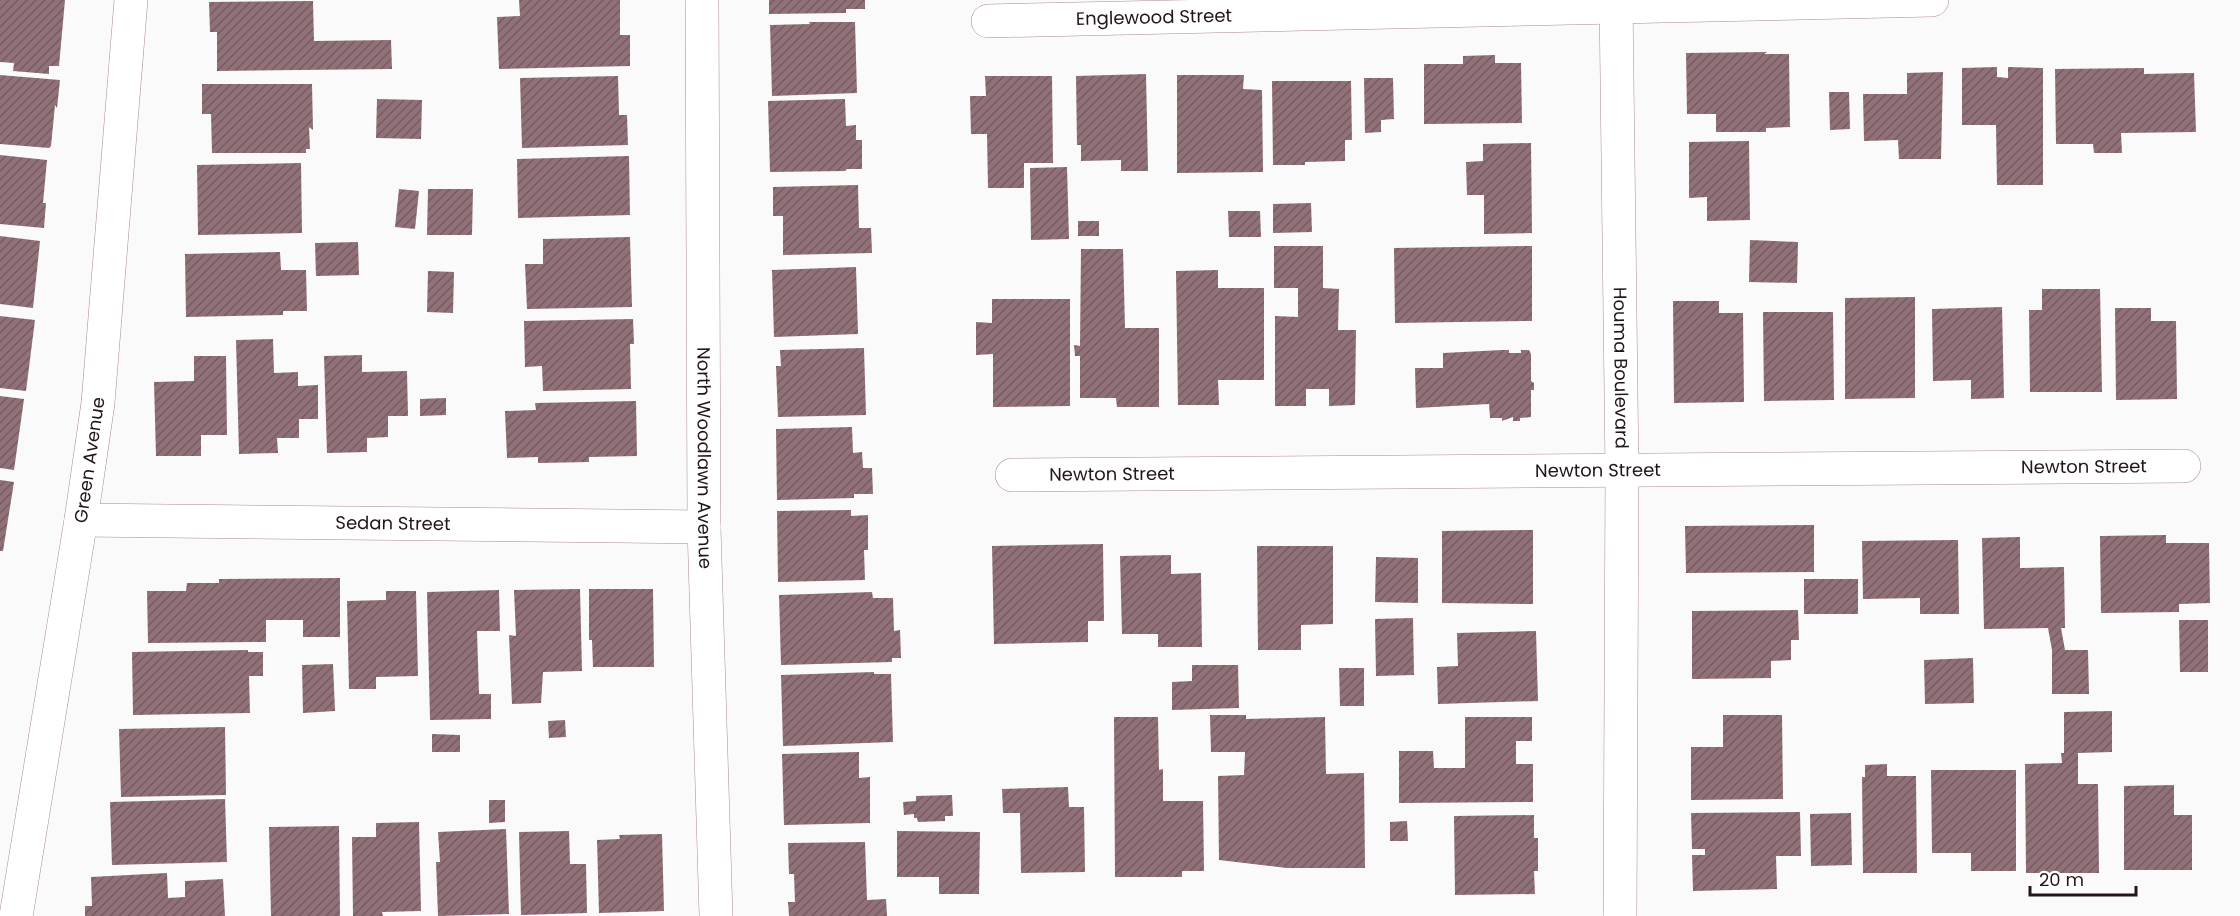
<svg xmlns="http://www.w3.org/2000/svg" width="2240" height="916" font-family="Poppins,sans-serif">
  <defs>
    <pattern id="building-hatch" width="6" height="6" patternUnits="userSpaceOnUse" patternTransform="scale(1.5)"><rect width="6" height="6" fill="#917178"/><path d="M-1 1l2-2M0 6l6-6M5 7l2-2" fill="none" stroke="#765c62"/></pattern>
  </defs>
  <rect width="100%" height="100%" fill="#fafafa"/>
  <g fill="url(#building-hatch)">
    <polygon points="0,0 65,0 59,66 49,66 49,74 13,71 14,63 0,62"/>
    <polygon points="519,0 620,0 620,35 630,35 630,66 499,69 497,17 520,16"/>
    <polygon points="769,0 865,0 865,9 846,9 846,13 769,14"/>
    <polygon points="313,1 314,41 391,40 392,69 217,71 217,32 210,32 209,2"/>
    <polygon points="809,22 855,22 857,93 772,96 770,25 810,24"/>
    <polygon points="1767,52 1764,54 1789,54 1790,127 1766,128 1766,132 1716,132 1716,114 1687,114 1686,53"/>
    <polygon points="1495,55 1495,63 1521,63 1522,123 1424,124 1424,64 1463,64 1463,56"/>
    <polygon points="1997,67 1997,77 2008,78 2008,67 2043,68 2043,185 1997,185 1996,125 1962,125 1962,68"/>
    <polygon points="2144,68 2144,74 2194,73 2196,132 2121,133 2122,153 2094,153 2093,144 2056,144 2055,69"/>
    <polygon points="1943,72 1941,159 1899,159 1898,140 1864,141 1863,94 1907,94 1907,73"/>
    <polygon points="1146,74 1148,171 1121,171 1121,160 1081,161 1081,145 1077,145 1076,76"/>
    <polygon points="0,75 60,80 57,108 55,105 51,146 49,148 0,144"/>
    <polygon points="1177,75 1244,75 1243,89 1262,90 1263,172 1177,173"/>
    <polygon points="618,76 619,115 627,115 628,145 522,148 520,78"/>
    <polygon points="985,76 1052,76 1053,163 1024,163 1024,188 988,188 987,134 971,134 970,96 986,96"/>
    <polygon points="1364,78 1393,78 1394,119 1381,120 1381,132 1365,133"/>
    <polygon points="1272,81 1351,81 1352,140 1345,140 1345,161 1305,162 1305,165 1273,165"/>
    <polygon points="202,84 312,84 313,130 309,127 310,149 306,149 306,153 212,153 211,114 202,114"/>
    <polygon points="1829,92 1849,92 1850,129 1830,130"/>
    <polygon points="377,99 422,100 421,139 376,138"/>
    <polygon points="845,99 846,126 856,125 856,140 862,140 862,169 847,169 845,171 770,172 768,101"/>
    <polygon points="1749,141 1750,220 1707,221 1707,197 1689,198 1689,142"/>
    <polygon points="1531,143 1532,233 1484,234 1484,195 1467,195 1466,162 1483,161 1483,144"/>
    <polygon points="0,155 47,160 43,203 46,203 44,228 0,224"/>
    <polygon points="629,156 630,215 518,218 517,159"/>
    <polygon points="301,163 302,233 198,235 197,165"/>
    <polygon points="1067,167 1069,239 1031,240 1030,168"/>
    <polygon points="858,185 859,228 871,228 872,253 783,255 783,216 773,216 773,187"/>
    <polygon points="399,189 419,191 415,229 395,227"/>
    <polygon points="428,189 473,189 472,235 427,235"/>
    <polygon points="1311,203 1312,232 1273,233 1273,204"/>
    <polygon points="1228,211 1260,211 1261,237 1229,237"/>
    <rect x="1078" y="221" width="21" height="15"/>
    <polygon points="0,236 40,241 33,308 0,304"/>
    <polygon points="630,237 632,307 527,309 525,264 543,264 543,239"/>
    <polygon points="1750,240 1798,242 1797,283 1749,282"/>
    <polygon points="358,242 359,275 316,276 315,243"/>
    <polygon points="1274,246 1323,246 1323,288 1339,289 1338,330 1356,330 1355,405 1329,406 1329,389 1306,389 1306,406 1275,406 1275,316 1298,317 1298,288 1274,288"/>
    <polygon points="1532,246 1532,321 1395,323 1394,248"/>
    <polygon points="1081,249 1123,249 1125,328 1159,328 1159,407 1117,407 1116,398 1080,398 1080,356 1075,356 1074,345 1080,346"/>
    <polygon points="280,252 281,270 306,270 307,311 283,311 283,315 186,317 185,254"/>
    <polygon points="856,267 858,334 774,337 772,270"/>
    <polygon points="1218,270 1218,288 1264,288 1264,380 1218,380 1219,405 1178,405 1176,271"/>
    <polygon points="428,271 454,272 453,313 427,312"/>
    <polygon points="2042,289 2100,289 2102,392 2030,392 2029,310 2042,310"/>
    <polygon points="1915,297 1915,398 1845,399 1845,298"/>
    <polygon points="992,299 1070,299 1070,406 993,407 993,354 976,355 976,322 992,323"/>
    <polygon points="1673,301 1719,301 1719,313 1743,313 1744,402 1674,403"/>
    <polygon points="2002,307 2004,398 1971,399 1971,380 1933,381 1932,309"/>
    <polygon points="2115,308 2151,308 2151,321 2176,321 2177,399 2116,400"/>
    <polygon points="1763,312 1833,312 1834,400 1764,401"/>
    <polygon points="0,316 35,320 26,391 0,388"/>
    <polygon points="633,319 634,344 630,344 631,389 543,391 542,366 525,367 524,321"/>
    <polygon points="273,339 274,373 298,372 298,386 318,385 318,419 299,419 299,438 277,438 278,453 239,454 236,340"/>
    <polygon points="864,348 866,415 778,417 776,366 781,366 780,350"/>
    <polygon points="1502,350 1509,350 1509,353 1521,353 1521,350 1529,350 1531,354 1531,381 1534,383 1534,390 1531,390 1531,417 1520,418 1520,421 1513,421 1513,417 1502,421 1502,418 1490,418 1489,404 1416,408 1415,368 1443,368 1443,353"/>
    <polygon points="362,355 362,372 407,371 408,416 388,416 388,437 367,438 367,452 327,453 324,356"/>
    <polygon points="194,356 226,356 227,435 201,435 201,456 156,456 154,382 194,381"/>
    <polygon points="0,396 24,399 14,470 0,468"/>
    <polygon points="446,398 446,415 420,416 420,399"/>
    <polygon points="636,401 637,456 589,457 589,462 538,463 538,457 507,458 505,411 536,410 535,403"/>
    <polygon points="852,427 853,453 862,452 863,468 872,468 873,494 854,494 854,498 777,500 776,429"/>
    <polygon points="0,480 14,482 3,551 0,551"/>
    <polygon points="851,510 851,516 868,515 868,550 864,550 865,580 778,582 777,511"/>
    <polygon points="1814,525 1814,572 1686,573 1685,526"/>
    <polygon points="1533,530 1533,604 1442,603 1442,531"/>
    <polygon points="2166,535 2166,543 2209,543 2210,603 2179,604 2179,612 2101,613 2100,536"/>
    <polygon points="2020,537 2020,568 2064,567 2065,628 2061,628 2065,650 2088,650 2089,694 2052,694 2052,650 2048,628 1984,629 1982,538"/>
    <polygon points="1958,540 1959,614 1920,614 1920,598 1863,599 1862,541"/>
    <polygon points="1103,544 1104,621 1088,621 1088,642 994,644 992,546"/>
    <polygon points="1257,546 1333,546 1333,624 1301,625 1301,650 1258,650"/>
    <polygon points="1171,555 1171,574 1201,573 1202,647 1158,647 1158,634 1122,634 1120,556"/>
    <polygon points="1376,557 1418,558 1418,603 1375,602"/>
    <polygon points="340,578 340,637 303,637 303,620 266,620 266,642 148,643 147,591 186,591 187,583 219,583 219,579"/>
    <rect x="1804" y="579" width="54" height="35"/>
    <polygon points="580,589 582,671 543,672 541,703 512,704 509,635 516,636 514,590"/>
    <polygon points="589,589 653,589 654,667 593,667 592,640 589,640"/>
    <polygon points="499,590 500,631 477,631 479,694 491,694 491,719 430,720 427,592"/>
    <polygon points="386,591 416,591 418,676 376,677 376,689 349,689 347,601 386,600"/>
    <polygon points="872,592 873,598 893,598 894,631 900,630 901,658 892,658 892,662 781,665 779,595"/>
    <polygon points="1798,610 1799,640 1791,640 1791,660 1771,661 1771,678 1692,679 1692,611"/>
    <polygon points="1413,618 1414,675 1376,676 1375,619"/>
    <polygon points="2179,620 2208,620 2208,672 2180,672"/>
    <polygon points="1536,631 1538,701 1438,704 1437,667 1458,666 1457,633"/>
    <polygon points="248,650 248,652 263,652 263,676 249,676 250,713 133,715 132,652"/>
    <polygon points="1973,658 1974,703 1925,704 1924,660"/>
    <polygon points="333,664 335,711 303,713 302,665"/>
    <polygon points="1192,665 1238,665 1239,708 1172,710 1172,682 1192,681"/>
    <polygon points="1339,668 1364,668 1364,706 1340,706"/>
    <polygon points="874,672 874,674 891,674 893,742 783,746 781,675"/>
    <polygon points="2112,711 2112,752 2078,753 2078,784 2098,784 2099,873 2026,873 2025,764 2062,763 2061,753 2064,753 2064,712"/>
    <polygon points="1210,715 1246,715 1246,719 1325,717 1326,774 1364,773 1365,868 1287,868 1219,860 1218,776 1244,775 1245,752 1211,752"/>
    <polygon points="1723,715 1782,715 1783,799 1691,800 1691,747 1723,747"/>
    <polygon points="1114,717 1158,717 1159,770 1163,769 1163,801 1203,801 1204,871 1182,871 1182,877 1115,877"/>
    <polygon points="1465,717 1532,717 1532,741 1516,741 1516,764 1533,764 1533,802 1399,803 1399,751 1433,751 1434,768 1465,768"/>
    <polygon points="565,720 566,737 549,738 548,721"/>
    <polygon points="225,727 226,795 121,797 119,729"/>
    <polygon points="432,734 460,735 460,752 432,752"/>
    <polygon points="859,752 859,778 870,777 870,823 784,825 782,754"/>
    <polygon points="1887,764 1887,776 1916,776 1917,873 1863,873 1862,777 1865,777 1865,765"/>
    <polygon points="1931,770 2016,770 2016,871 1971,871 1971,853 1932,853"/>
    <polygon points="2174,785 2174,815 2192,815 2192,870 2124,870 2124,786"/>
    <polygon points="1068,787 1069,807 1084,807 1085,872 1021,873 1020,813 1003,813 1002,789"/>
    <polygon points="952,795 953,816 945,816 945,821 918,822 917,818 914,818 914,814 904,815 903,802 916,801 916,796"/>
    <polygon points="225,799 227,862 112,865 110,802"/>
    <polygon points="489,800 505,800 505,822 489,823"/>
    <polygon points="1800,812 1801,856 1776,856 1777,889 1693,891 1692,855 1705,855 1705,849 1692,849 1691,813"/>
    <polygon points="1851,813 1852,865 1811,866 1810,814"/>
    <polygon points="1534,815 1534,838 1538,838 1538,871 1534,871 1535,894 1455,895 1454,816"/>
    <polygon points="1407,821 1408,841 1390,841 1390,822"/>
    <polygon points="419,822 421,911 382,912 383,916 353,916 352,837 376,837 376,823"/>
    <polygon points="339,826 340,916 271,916 269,827"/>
    <polygon points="506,829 509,914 438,916 436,862 440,862 438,832"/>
    <polygon points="569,831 570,864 586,864 587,913 521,915 519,832"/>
    <polygon points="897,831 980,832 979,894 939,894 939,877 897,877"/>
    <polygon points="662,834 664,911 599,913 597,840 620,839 619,835"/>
    <polygon points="865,842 867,900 886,899 887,916 789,916 788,902 795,902 794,874 789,874 788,843"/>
    <polygon points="167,873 168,898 185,897 185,881 223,879 225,916 85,916 85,906 92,906 91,877"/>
  </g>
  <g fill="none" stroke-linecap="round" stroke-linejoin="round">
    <defs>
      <g id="minor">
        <path id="s1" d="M702 0 704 527 716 916"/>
        <path id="s2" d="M1616 0 1622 471 1620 916"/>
        <path id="s3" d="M988 21 1932 0"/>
        <path id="s4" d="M1012 475 2184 466"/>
        <path id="s5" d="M81 520 704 527"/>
        <path id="s6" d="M16 916 81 520 98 403 131 0"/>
      </g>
    </defs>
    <use href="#minor" stroke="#ab8991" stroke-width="34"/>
    <use href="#minor" stroke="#fff" stroke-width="33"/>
  </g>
  <g text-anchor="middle" stroke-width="5" stroke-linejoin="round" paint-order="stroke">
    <g font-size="18" fill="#221619" stroke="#fff">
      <text dy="6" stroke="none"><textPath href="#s3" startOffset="166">Englewood Street</textPath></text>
      <text dy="6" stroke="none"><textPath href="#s2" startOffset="368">Houma Boulevard</textPath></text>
      <text dy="6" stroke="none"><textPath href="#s1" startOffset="458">North Woodlawn Avenue</textPath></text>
      <text dy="6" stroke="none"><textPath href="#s6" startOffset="462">Green Avenue</textPath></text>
      <text dy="6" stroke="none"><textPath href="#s4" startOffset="1072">Newton Street</textPath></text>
      <text dy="6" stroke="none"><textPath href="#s4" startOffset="586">Newton Street</textPath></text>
      <text dy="6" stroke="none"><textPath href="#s4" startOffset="100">Newton Street</textPath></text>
      <text dy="6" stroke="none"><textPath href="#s5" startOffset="312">Sedan Street</textPath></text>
    </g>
  </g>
  <path d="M2030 886v9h106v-9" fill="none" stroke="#221619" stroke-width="3"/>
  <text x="2039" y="886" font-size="18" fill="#221619" stroke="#ffffff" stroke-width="4.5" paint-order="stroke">20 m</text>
</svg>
